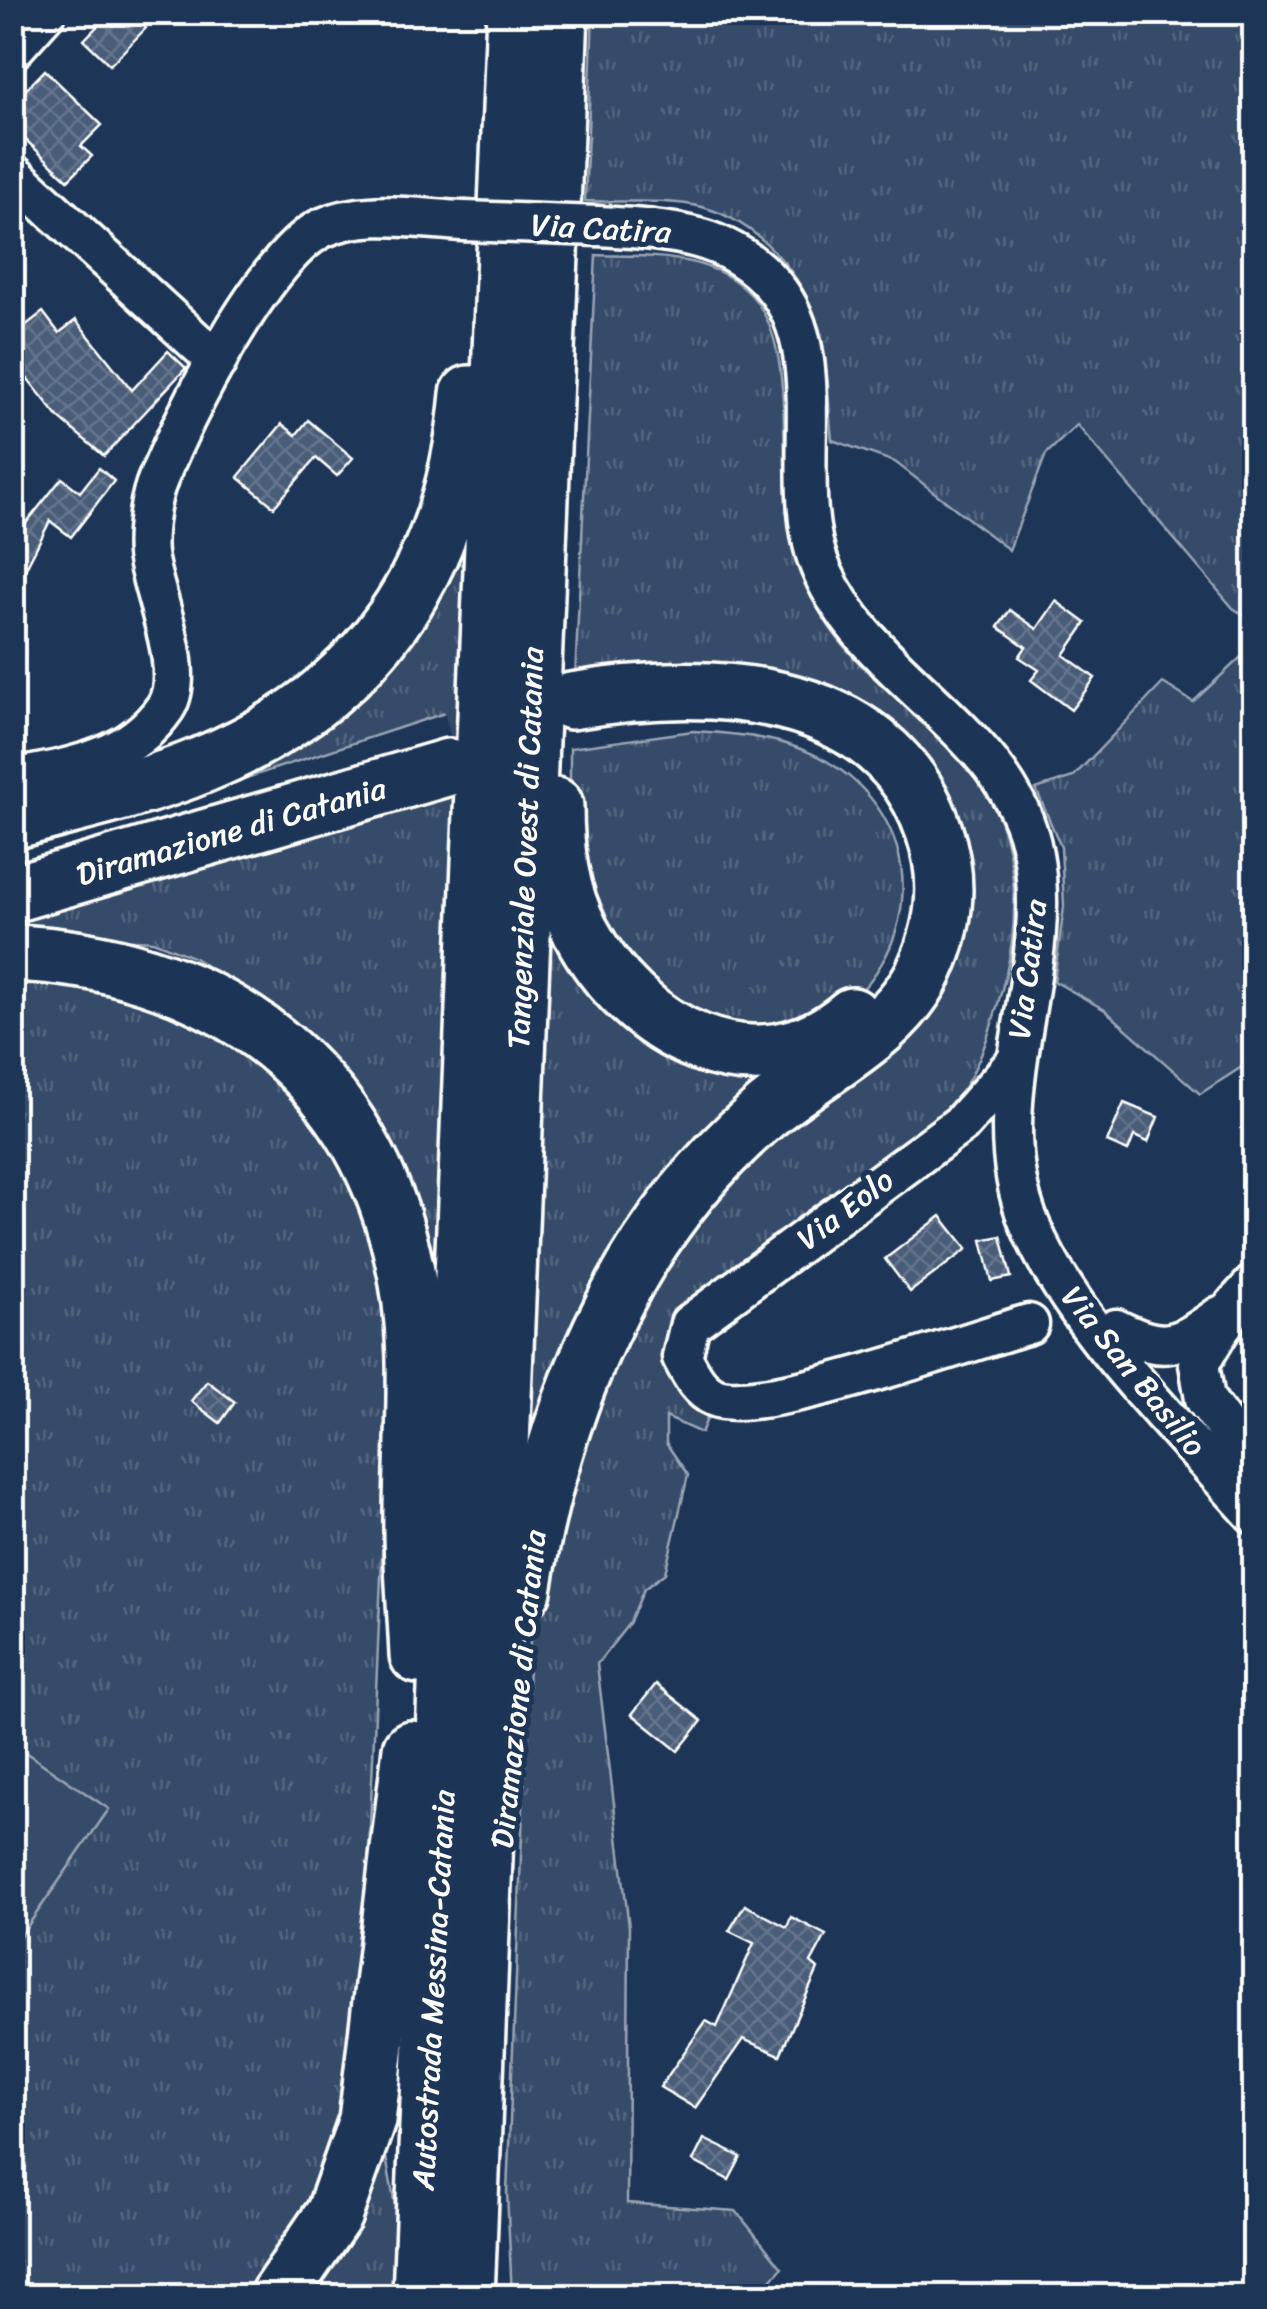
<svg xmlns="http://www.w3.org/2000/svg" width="1267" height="2309" font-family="Sriracha,sans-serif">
  <defs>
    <pattern id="grass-tufts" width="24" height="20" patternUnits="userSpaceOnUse" patternTransform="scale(2.5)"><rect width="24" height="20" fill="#364b69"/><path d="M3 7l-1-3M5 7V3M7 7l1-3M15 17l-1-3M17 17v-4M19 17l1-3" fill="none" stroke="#546680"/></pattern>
    <pattern id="building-cross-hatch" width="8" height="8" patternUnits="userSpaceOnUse" patternTransform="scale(2.5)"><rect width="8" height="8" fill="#4a5d79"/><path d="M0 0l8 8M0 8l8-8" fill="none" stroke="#65758d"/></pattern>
  </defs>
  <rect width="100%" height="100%" fill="#1d3557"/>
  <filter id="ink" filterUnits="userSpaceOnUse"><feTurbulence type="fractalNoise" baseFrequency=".01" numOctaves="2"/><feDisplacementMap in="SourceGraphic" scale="20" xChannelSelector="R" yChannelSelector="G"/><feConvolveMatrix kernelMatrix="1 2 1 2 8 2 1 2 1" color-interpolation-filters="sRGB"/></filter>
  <g filter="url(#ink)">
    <g fill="url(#grass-tufts)" stroke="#9aa5b4" stroke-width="2.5">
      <path d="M593 13H1254V622L1233 608 1077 425 1046 454 1009 550 895 462 832 440C828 407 829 371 822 339 809 281 762 223 702 207 667 198 622 203 585 201Z"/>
      <path d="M596 255C649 257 713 252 752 296 805 357 769 490 799 568 834 663 900 693 964 761 1018 819 1023 909 1004 982 989 1037 977 1081 937 1123L692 1306 710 1412 701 1433 666 1417V1443L688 1475 665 1573 644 1589 630 1622 597 1664 629 1927 627 2203 736 2211 782 2268 756 2296H512L507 2193 530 1640 546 1524 655 1263 959 918 880 732 575 678Z"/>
      <polygon points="452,557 464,567 457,709 216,788"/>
      <polygon points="1254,645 1254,1059 1200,1094 1105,1010 1054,981 1064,907 1061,847 1036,789 1073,777 1163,683 1193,702"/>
      <path d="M693 731C742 734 791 738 833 765 931 827 923 961 825 1020 803 1033 761 1033 735 1037L621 969 570 831V748Z"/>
      <polygon points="459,786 438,1305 272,1011 193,957 153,941 13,933 13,910"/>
      <polygon points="564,933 591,975 817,1055 743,1109 524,1496 549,936"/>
      <polygon points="12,975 191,1007 312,1108 381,1244 390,1373 359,2076 349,2133 256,2296 13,2296 13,1947 108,1809 13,1744"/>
      <polygon points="381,2130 396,2211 398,2296 290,2296"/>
    </g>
    <polygon fill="#364b69" stroke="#9aa5b4" stroke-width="2.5" points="13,1744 109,1809 13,1947"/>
    <g fill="url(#building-cross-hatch)" stroke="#fff" stroke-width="2.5">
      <polygon points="111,12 130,12 146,28 110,65 84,40"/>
      <polygon points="45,70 102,125 81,146 92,156 68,180 12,127 12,104"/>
      <polygon points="43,312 59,333 76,320 132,390 168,351 186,368 104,456 59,418 28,379 12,392 12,336"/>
      <polygon points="308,420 353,458 337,476 316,458 274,507 238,477 282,424 296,435"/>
      <polygon points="99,468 114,481 71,537 50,521 12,595 12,552 27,522 62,478 80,492"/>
      <polygon points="1056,601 1086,623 1064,655 1095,678 1071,710 1031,680 1039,670 1019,657 1026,647 998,627 1010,610 1037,629"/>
      <polygon points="1124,1103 1158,1117 1148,1142 1134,1136 1128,1151 1107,1142"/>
      <polygon points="941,1216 967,1249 910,1292 885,1259"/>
      <polygon points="1001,1236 1011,1277 992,1281 982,1240"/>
      <polygon points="207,1381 235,1402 220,1423 191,1401"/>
      <polygon points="656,1684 702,1721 678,1751 632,1714"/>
      <polygon points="745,1905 787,1927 791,1917 826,1935 811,1963 818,1969 780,2055 743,2039 695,2108 660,2087 706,2021 717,2027 754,1943 729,1931"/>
      <polygon points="704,2139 741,2157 729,2180 693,2161"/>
    </g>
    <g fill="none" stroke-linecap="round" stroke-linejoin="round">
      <polyline stroke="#344968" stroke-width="55" stroke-dasharray="55 28" stroke-linecap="butt" points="451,737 530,714"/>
      <defs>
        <g id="minor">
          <polyline points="12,50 46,12"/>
          <polyline points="12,173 217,361"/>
          <path d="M598 226C664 230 727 231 773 285 836 357 784 485 822 571 870 681 1012 733 1033 854 1055 977 979 1104 1030 1225 1072 1326 1181 1431 1254 1514"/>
          <path d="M12 779C70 768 129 760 165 708 189 673 152 593 147 554 145 534 150 497 158 479 183 418 264 256 322 228 365 208 418 219 464 221"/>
          <path d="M1016 1062 961 1124 690 1324 682 1357C690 1372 698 1390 715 1397 761 1416 972 1340 1029 1324"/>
          <polyline points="1254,1284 1234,1306 1199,1364 1205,1399 1254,1466"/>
          <path d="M1116 1329C1164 1353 1177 1347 1220 1316"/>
        </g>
        <g id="highway">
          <path d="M555 806C555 850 560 892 581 932 633 1031 754 1099 852 1016"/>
          <path d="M12 821C75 804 142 790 202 765 370 696 453 572 469 394"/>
          <polyline points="12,894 449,767"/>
          <path d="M12 953C203 960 357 1060 402 1253 423 1338 413 1425 412 1511 411 1559 416 1607 418 1655"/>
          <path d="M523 1590C552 1412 622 1234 763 1114 815 1069 895 1035 925 970 946 925 950 878 934 831 883 679 701 679 571 701"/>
          <polyline points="278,2296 334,2214 367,2120 411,1749"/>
          <polyline points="421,2296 515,12"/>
          <polyline points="466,2296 560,12"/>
        </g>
      </defs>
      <use href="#minor" stroke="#fff" stroke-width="45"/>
      <use href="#highway" stroke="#fff" stroke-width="62"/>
      <use href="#minor" stroke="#1d3557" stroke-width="38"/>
      <use href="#highway" stroke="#1d3557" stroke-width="55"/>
      <defs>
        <polyline id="minor-bridge" points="464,221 598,226"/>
      </defs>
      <use href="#minor-bridge" stroke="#fff" stroke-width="45" stroke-linecap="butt"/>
      <use href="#minor-bridge" stroke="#1d3557" stroke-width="38"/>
    </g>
  </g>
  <g text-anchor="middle" stroke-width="10" stroke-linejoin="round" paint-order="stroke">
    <g font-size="32" fill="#fff" stroke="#1d3557">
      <text transform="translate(601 228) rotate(3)" y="11">Via Catira</text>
      <text transform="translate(231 831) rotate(-16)" y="11">Diramazione di Catania</text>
      <text transform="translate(525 848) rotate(-88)" y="11">Tangenziale Ovest di Catania</text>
      <text transform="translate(1027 969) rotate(-83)" y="11">Via Catira</text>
      <text transform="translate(845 1209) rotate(-37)" y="11">Via Eolo</text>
      <text transform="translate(1134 1371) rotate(51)" y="11">Via San Basilio</text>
      <text transform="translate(518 1689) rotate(-84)" y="11">Diramazione di Catania</text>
      <text transform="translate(433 1990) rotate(-87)" y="11">Autostrada Messina-Catania</text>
    </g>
  </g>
  <rect width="1267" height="2309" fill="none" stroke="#1d3557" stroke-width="50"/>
  <rect x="25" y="25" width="1217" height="2259" fill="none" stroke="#fff" stroke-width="4" filter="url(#ink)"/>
</svg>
